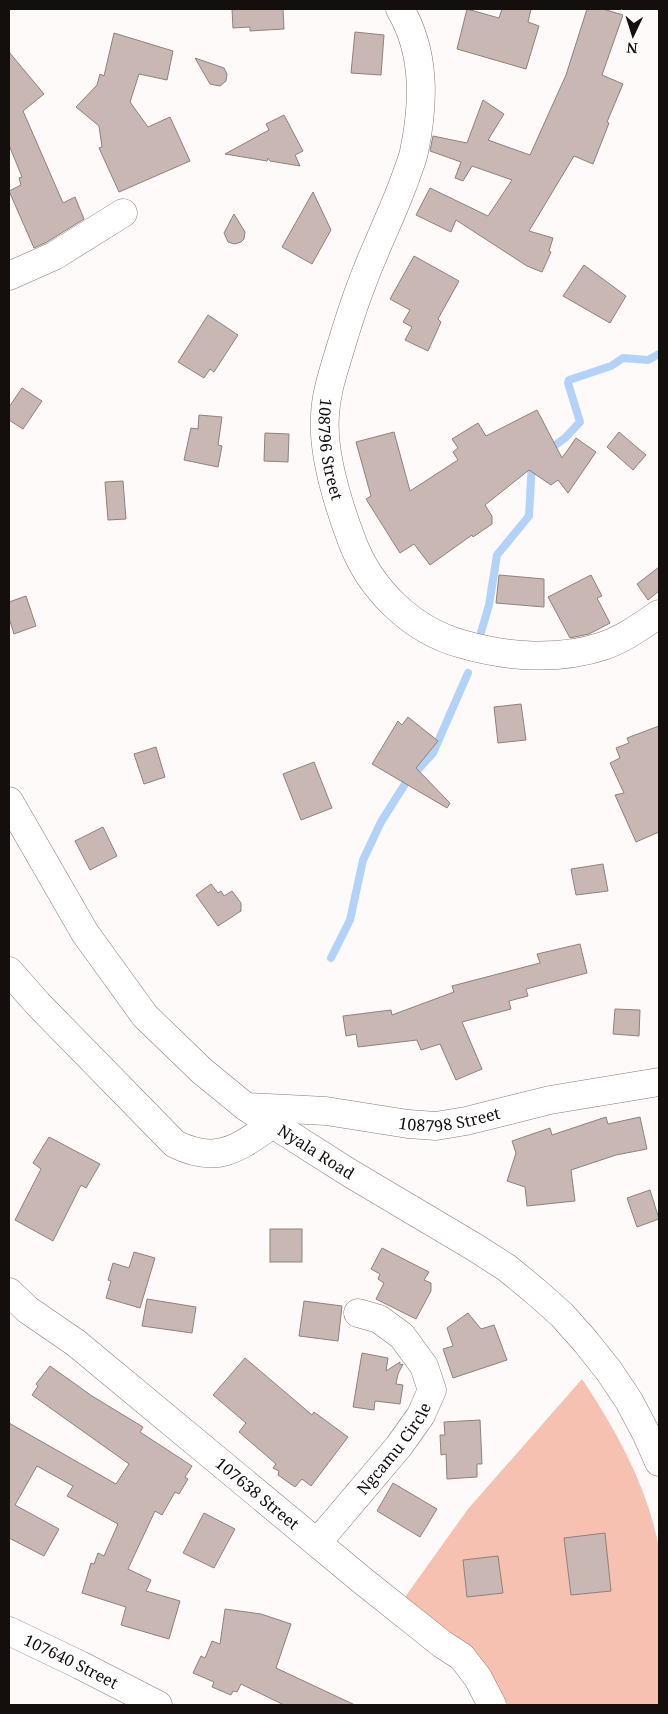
<svg xmlns="http://www.w3.org/2000/svg" width="668" height="1714" font-family="'Noto Serif',serif">
  <rect width="100%" height="100%" fill="#fdfaf9"/>
  <path fill="#f6c1b1" d="M582 1379C615 1428 649 1489 659 1549 661 1564 659 1582 659 1598 659 1634 659 1670 659 1705H508L493 1678 469 1648 405 1597 468 1509Z"/>
  <g fill="none" stroke-linecap="round" stroke-linejoin="round">
    <g stroke="#b3d2fa" stroke-width="8">
      <polyline points="547,451 565,438 580,422 568,383 569,380 611,366 623,358 648,360 659,354"/>
      <polyline points="480,636 489,605 497,555 529,516 532,462"/>
      <polyline points="331,958 350,920 363,860 381,822 405,784 433,753 468,673"/>
    </g>
  </g>
  <g fill="#c8b7b2" stroke="#90817c">
    <polygon points="232,9 283,9 284,29 250,31 250,27 233,28"/>
    <polygon points="467,9 499,18 502,9 531,9 528,22 539,26 526,69 457,49"/>
    <polygon points="587,9 603,9 623,15 602,75 623,84 607,122 609,123 593,164 574,156 529,231 553,238 549,251 551,252 542,272 527,266 456,220 451,232 416,215 430,188 488,216 512,180 472,166 463,181 455,178 461,162 430,151 433,136 467,143 483,100 504,114 488,140 530,155 566,75"/>
    <polygon points="355,32 384,35 381,75 351,73"/>
    <polygon points="114,33 173,51 167,80 139,74 130,102 148,127 170,117 190,161 119,192 99,148 102,147 99,126 76,107 97,85 100,74 104,76"/>
    <polygon points="9,52 44,94 23,111 63,203 75,197 84,219 47,242 34,248 9,191 21,185 19,178 22,177 9,145"/>
    <polygon points="195,58 224,68 227,74 226,81 220,86 210,84"/>
    <polygon points="284,115 303,151 295,155 300,166 270,161 268,158 267,161 225,154 269,130 266,124"/>
    <polygon points="313,192 331,230 312,264 282,247"/>
    <polygon points="234,214 245,232 244,239 241,242 234,244 228,242 224,233"/>
    <polygon points="414,256 459,281 438,319 441,322 428,351 405,340 412,327 403,322 410,310 390,299"/>
    <polygon points="584,265 626,296 610,323 563,296"/>
    <polygon points="208,315 238,335 214,372 210,369 204,378 178,362"/>
    <polygon points="22,388 42,401 23,429 9,420 9,407"/>
    <polygon points="537,410 562,458 576,438 596,452 568,493 558,480 551,485 529,470 485,505 492,516 492,524 473,537 472,535 430,565 414,544 400,553 366,499 371,496 356,442 394,432 410,491 458,460 453,452 458,448 452,439 478,423 486,436"/>
    <polygon points="199,415 222,417 218,445 222,446 218,467 184,460 191,428 198,429"/>
    <polygon points="619,432 646,455 633,470 607,447"/>
    <polygon points="265,433 289,434 288,462 264,461"/>
    <polygon points="123,481 126,519 108,520 105,482"/>
    <polygon points="659,567 659,591 648,600 637,584"/>
    <polygon points="499,575 544,579 544,607 496,603"/>
    <polygon points="591,575 602,596 597,598 610,623 589,634 570,638 548,597"/>
    <polygon points="26,596 36,626 14,634 9,618 9,602"/>
    <polygon points="521,704 526,740 498,743 494,707"/>
    <polygon points="408,717 438,741 416,768 450,803 447,808 372,764 398,721 402,725"/>
    <polygon points="659,726 659,832 636,842 615,795 624,793 610,763 620,758 616,748 629,743 627,738"/>
    <polygon points="156,747 165,777 144,784 134,754"/>
    <polygon points="314,762 332,808 301,820 283,774"/>
    <polygon points="103,827 117,856 90,870 75,841"/>
    <polygon points="603,864 608,891 576,895 571,869"/>
    <polygon points="211,884 218,893 221,891 224,896 232,891 241,903 241,911 218,926 196,895"/>
    <polygon points="580,944 587,973 526,989 528,996 509,1001 511,1009 462,1022 482,1069 456,1080 440,1044 421,1050 417,1040 358,1047 356,1034 346,1036 343,1016 391,1010 392,1015 454,992 452,986 540,963 537,954"/>
    <polygon points="615,1009 640,1010 639,1036 613,1034"/>
    <polygon points="606,1117 608,1124 640,1117 647,1149 616,1155 571,1170 575,1201 527,1206 525,1187 507,1181 516,1153 512,1141 550,1128 552,1135"/>
    <polygon points="49,1137 100,1164 86,1188 81,1185 53,1241 15,1220 41,1169 33,1163"/>
    <polygon points="650,1190 659,1219 637,1227 627,1198"/>
    <rect x="270" y="1229" width="32" height="33"/>
    <polygon points="382,1248 429,1272 424,1280 431,1283 431,1291 416,1319 376,1299 384,1283 378,1279 380,1274 371,1269"/>
    <polygon points="134,1252 155,1258 140,1308 106,1298 111,1281 108,1280 113,1263 129,1268"/>
    <polygon points="147,1299 196,1307 192,1333 142,1326"/>
    <polygon points="304,1301 342,1306 338,1341 299,1336"/>
    <polygon points="468,1313 481,1329 494,1325 507,1360 453,1378 443,1349 453,1346 447,1328"/>
    <polygon points="362,1353 388,1358 386,1371 400,1362 400,1365 403,1364 398,1374 396,1384 403,1385 400,1404 375,1401 374,1410 353,1407"/>
    <polygon points="245,1358 312,1415 314,1412 348,1437 311,1486 302,1479 295,1487 278,1475 279,1471 273,1468 276,1464 239,1432 246,1423 213,1395"/>
    <polygon points="50,1366 92,1396 143,1427 140,1432 192,1466 185,1477 188,1479 179,1494 175,1492 162,1515 155,1511 128,1569 151,1580 146,1591 180,1601 169,1639 121,1625 126,1607 82,1593 91,1563 94,1564 98,1553 104,1556 118,1524 67,1496 73,1486 37,1466 15,1505 59,1529 44,1556 9,1538 9,1423 116,1484 129,1464 32,1395 38,1386 36,1384"/>
    <polygon points="480,1420 482,1464 477,1464 477,1477 447,1479 446,1454 441,1455 440,1435 445,1435 444,1422"/>
    <polygon points="393,1483 437,1509 420,1537 377,1511"/>
    <polygon points="204,1513 235,1529 214,1568 183,1553"/>
    <polygon points="605,1533 611,1591 571,1595 564,1538"/>
    <polygon points="498,1556 503,1593 467,1597 463,1560"/>
    <polygon points="225,1609 261,1614 291,1624 276,1668 355,1705 284,1705 241,1684 237,1692 233,1691 231,1695 212,1687 214,1682 193,1673 201,1656 205,1658 212,1641 220,1644"/>
  </g>
  <g fill="none" stroke-linecap="round" stroke-linejoin="round">
    <defs>
      <g id="minor">
        <path id="s1" d="M400 9C426 53 424 104 414 152 412 161 408 170 405 179 392 215 374 250 361 286 352 309 345 333 338 356 332 376 326 394 325 415 322 454 338 504 352 541 370 589 411 630 462 644 507 657 558 661 603 646 624 639 641 626 659 614"/>
        <polyline points="9,276 54,256 123,213"/>
        <path id="s2" d="M9 801 85 933 145 1016 202 1071 246 1107 348 1172 476 1248 507 1268 535 1291 562 1315 586 1342 609 1371 629 1401 647 1435 659 1462"/>
        <path d="M9 971 38 1004 175 1144C218 1165 238 1148 273 1124"/>
        <path id="s3" d="M247 1107 326 1111 408 1124 436 1126 466 1121 550 1100 659 1082"/>
        <path id="s4" d="M9 1292 28 1310 76 1343 363 1581 442 1644 462 1657 478 1678 492 1705"/>
        <path id="s5" d="M317 1543 399 1446 421 1415 432 1390 424 1366 402 1336 379 1319 358 1313"/>
        <path id="s6" d="M9 1631 80 1665 158 1705"/>
      </g>
    </defs>
    <use href="#minor" stroke="#8a7b76" stroke-width="29"/>
    <use href="#minor" stroke="#fff" stroke-width="28"/>
  </g>
  <g text-anchor="middle" stroke-width="5" stroke-linejoin="round" paint-order="stroke">
    <g font-size="16" fill="#140f0d" stroke="#fff">
      <text dy="6" stroke="none"><textPath href="#s1" startOffset="460">108796 Street</textPath></text>
      <text dy="6" stroke="none"><textPath href="#s3" startOffset="204">108798 Street</textPath></text>
      <text dy="6" stroke="none"><textPath href="#s2" startOffset="474">Nyala Road</textPath></text>
      <text dy="6" stroke="none"><textPath href="#s5" startOffset="122">Ngcamu Circle</textPath></text>
      <text dy="6" stroke="none"><textPath href="#s4" startOffset="320">107638 Street</textPath></text>
      <text dy="6" stroke="none"><textPath href="#s6" startOffset="69">107640 Street</textPath></text>
    </g>
  </g>
  <rect width="668" height="1714" fill="none" stroke="#140f0d" stroke-width="20"/>
  <g transform="translate(633 35) rotate(184)" stroke="#ffffff" stroke-width="4" paint-order="stroke">
  <path d="M0-4L9 19L0 12L-9 19Z" fill="#140f0d"/>
  <text y="-8" font-size="14" font-weight="bold" text-anchor="middle" fill="#140f0d">N</text>
  </g>
</svg>
